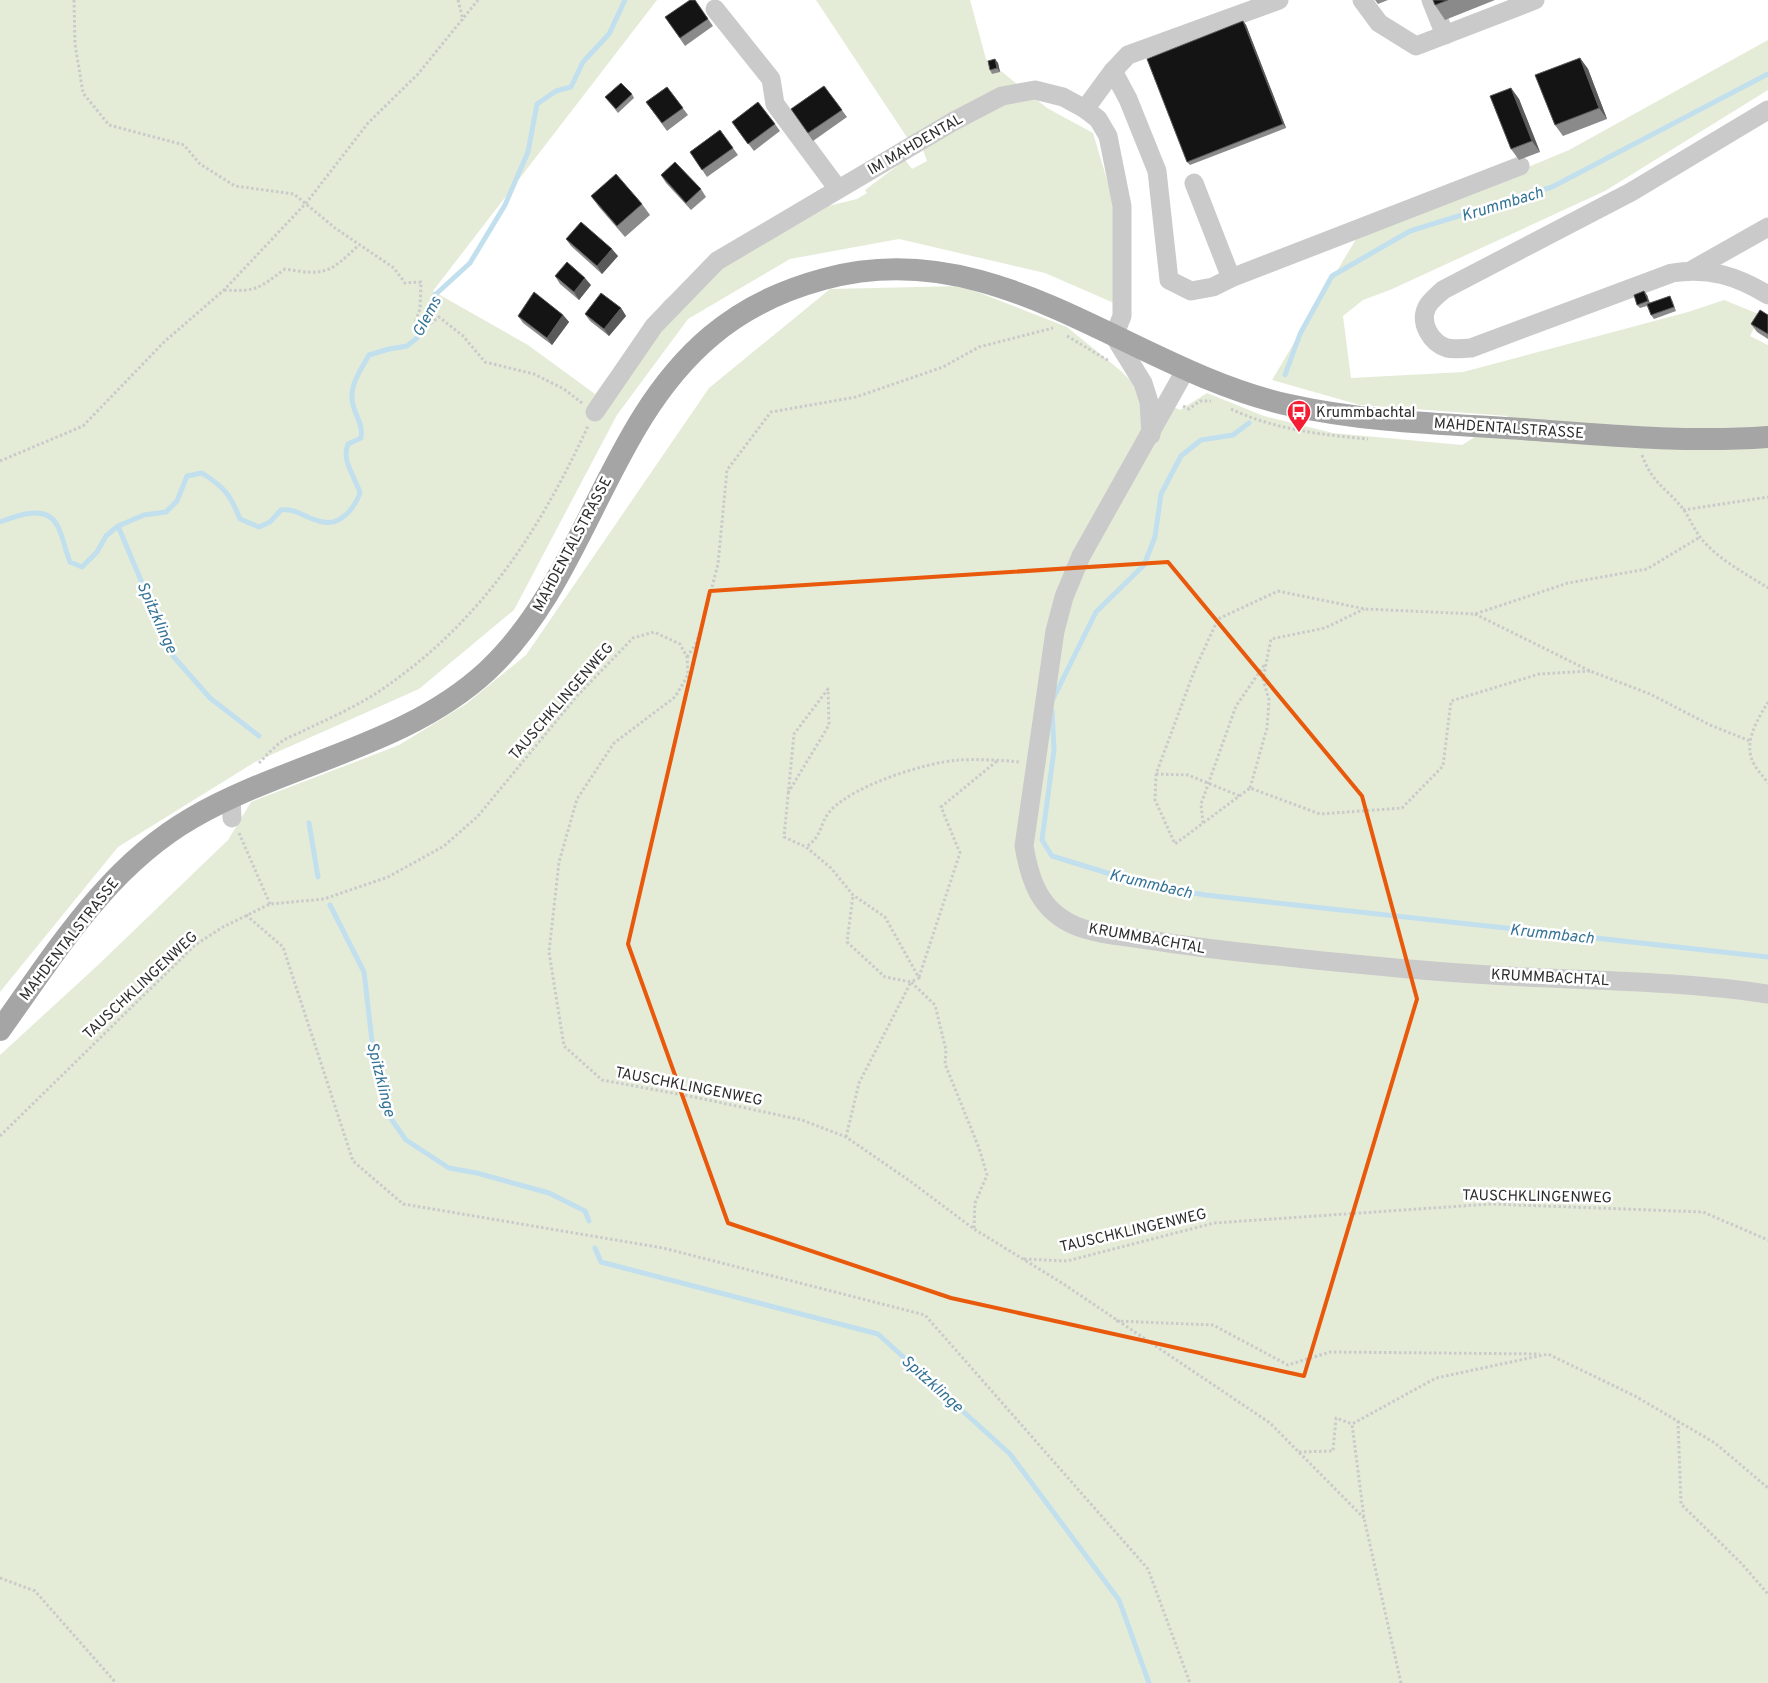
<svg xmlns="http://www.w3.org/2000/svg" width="1768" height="1683" font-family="Overpass,sans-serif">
  <rect width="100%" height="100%" fill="#fff"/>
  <g fill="#e4ecd8">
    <polygon points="0,0 657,0 433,291 528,345 595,394 664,301 727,249 795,214 857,199 867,193 865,190 905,160 912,169 927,161 920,141 912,145 816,0 970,0 986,59 1047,108 1093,133 1116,210 1114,303 1045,273 899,239 790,259 688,319 617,415 514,610 419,689 255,762 118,847 0,992"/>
    <polygon points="1768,40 1768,90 1605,191 1390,290 1363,300 1343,316 1351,378 1463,372 1688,312 1724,300 1761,315 1750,336 1768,345 1768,1683 0,1683 0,1055 97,966 228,840 251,802 399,745 466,704 526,655 709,388 830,289 962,286 1067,327 1121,371 1143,393 1180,410 1207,393 1264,416 1333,433 1462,445 1508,416 1360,405 1272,380 1356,239 1569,150"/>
  </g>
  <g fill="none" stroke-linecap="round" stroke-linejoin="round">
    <g stroke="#c2dfee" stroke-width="5">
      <polyline points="1285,375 1300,334 1332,276 1410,231 1552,187 1768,74"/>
      <path d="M0 522C16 516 46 504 57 525 63 535 65 550 70 562L82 567 97 552 106 536 118 526 144 515 166 512 177 501 187 476 202 473C224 487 230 494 240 519L259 527 270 522 281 510C298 508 307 520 323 522 341 526 355 507 360 493 355 476 341 461 348 444L361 438C364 422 351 411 352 396 352 381 362 368 369 355L389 349 407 346 417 338 435 295 470 263 505 205 528 152 537 104 556 91 571 87 583 62 609 34 625 0"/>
      <polyline points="118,526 173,656 210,698 259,736"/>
      <polyline points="1053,699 1096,612 1144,565 1155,537 1161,494 1181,456 1201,440 1233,435 1249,423"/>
      <polyline points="1052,710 1054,750 1042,840 1052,856 1143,884 1205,895 1768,957"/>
      <polyline points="309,823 318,877"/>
      <polyline points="330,905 364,972 374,1058 389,1116 406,1140 449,1168 477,1173 549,1193 585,1211 589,1221"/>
      <polyline points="595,1248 601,1262 878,1334 1010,1454 1119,1600 1149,1683"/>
    </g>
    <g stroke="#cacaca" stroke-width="3" stroke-dasharray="2.5 2.5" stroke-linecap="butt">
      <polyline points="74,0 75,44 83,93 109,125 184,145 200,164 235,186 294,194 335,228 394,268 405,283 421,282 420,309 415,322 427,326 439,317 463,336 485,362 534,374 564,389 582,403"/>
      <polyline points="458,0 463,20"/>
      <path d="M224 290C257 292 259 288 285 269 326 276 329 273 359 245"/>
      <polyline points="1067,336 1109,361"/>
      <polyline points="1183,406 1189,409 1200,401 1211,401"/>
      <path d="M1231 409C1273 429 1322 435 1368 439"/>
      <path d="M1642 455C1653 485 1667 488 1684 510 1690 519 1694 529 1700 537 1717 559 1745 573 1768 588"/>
      <polyline points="0,461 83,426 164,342 224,290 307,202 368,123 418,74 478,0"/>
      <polyline points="1683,510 1768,497"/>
      <polyline points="1475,614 1590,671 1650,694 1710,725 1750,741"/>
      <polyline points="687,657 695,645 701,629 718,564 727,470 771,412 856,397 943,367 979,347 1053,328"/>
      <polyline points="1590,671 1539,674 1451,701 1443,766 1402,808 1320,814 1250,788 1175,844 1155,800 1156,774 1195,669 1218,619 1278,591 1365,609 1475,614 1568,583 1647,569 1700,537"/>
      <path d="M1768 702C1758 719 1742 743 1754 764 1757 770 1763 776 1768 783"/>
      <path d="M259 763C266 756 273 748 281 742 288 737 297 734 305 730 328 719 353 708 375 694 478 626 537 536 588 426"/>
      <polyline points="1156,774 1188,775 1240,796"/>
      <polyline points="1250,788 1267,728 1269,700 1263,679 1271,639 1325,628 1364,609"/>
      <polyline points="788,793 829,725 828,689 794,734 784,837 806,847"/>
      <polyline points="1203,823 1201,804 1236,706 1265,664"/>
      <polyline points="239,833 270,904"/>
      <polyline points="246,915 283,947 353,1161 403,1204 663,1248 925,1315 1148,1569 1190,1683"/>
      <polyline points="919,977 960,853 941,807 997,761"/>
      <polyline points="0,1136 195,945 223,927 270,904 324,899 388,877 444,846 478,816 577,696 633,638 654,632 680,644 687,657 688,675 675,697 614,743 577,799 559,862 549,952 564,1046 602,1080 694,1097 802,1120 846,1137 910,1181 974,1229 1062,1283 1270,1423 1364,1518"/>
      <polyline points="846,1137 859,1083 911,982 885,977 847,942 853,895"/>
      <path d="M974 1228 975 1203 987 1175 979 1148 945 1064 946 1050 935 1005 911 982 919 978 885 917 853 895 831 868 806 847C823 836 819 823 831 810 855 785 924 763 958 760 977 759 1000 760 1019 762"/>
      <polyline points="1024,1259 1067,1261 1214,1223 1491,1204 1703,1212 1768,1240"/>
      <polyline points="1116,1321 1213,1325 1288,1365 1330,1352 1540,1354"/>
      <polyline points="1678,1421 1681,1504 1742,1564 1768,1594"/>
      <polyline points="1299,1452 1333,1451 1336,1418 1352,1424"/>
      <polyline points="0,1578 35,1591 116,1683"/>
      <polyline points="1401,1683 1364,1518 1352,1424 1436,1378 1548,1354 1635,1396 1715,1443 1768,1488"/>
    </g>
    <g stroke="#cacaca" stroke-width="19">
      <polyline points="1362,0 1379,23 1416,46 1535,0"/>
      <polyline points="1431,0 1445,35"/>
      <polyline points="715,9 771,79 775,104 838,189"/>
      <polyline points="1113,71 1128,55 1279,0"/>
      <polyline points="1085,109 1113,71 1128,99 1157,171 1169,280 1191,291 1213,287 1231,278 1194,183"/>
      <path d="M1768 110 1631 192 1443 290C1438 295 1430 301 1427 307 1419 323 1431 343 1447 348 1454 350 1464 348 1471 348L1672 273C1708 267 1737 276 1768 295"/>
      <polyline points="1692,270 1768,227"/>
      <polyline points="1231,278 1520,166"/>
      <path d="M1186 369 1081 556 1064 597 1055 631 1024 846C1030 881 1040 911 1076 926 1096 934 1120 936 1142 939 1181 945 1219 950 1257 954 1346 963 1435 973 1525 977 1606 981 1687 982 1768 994"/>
      <polyline points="595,412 654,326 717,261 954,121 1002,96 1035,90 1063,97 1085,109 1098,119 1108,136 1122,206 1122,316 1114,336 1143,383 1149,402 1151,435"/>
      <polyline points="231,798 232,818"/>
    </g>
    <path stroke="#a5a5a5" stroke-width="22" d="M0 1030C56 952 107 867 192 818 286 763 405 747 487 671 587 577 605 425 711 336 744 308 783 290 824 279 997 231 1130 370 1289 405 1365 422 1445 424 1522 429 1604 435 1687 443 1768 437"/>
  </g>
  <g fill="#8a8a8a">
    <polygon points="695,0 713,26 685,46 665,17"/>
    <polygon points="1375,0 1388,0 1378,4"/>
    <polygon points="1433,0 1495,0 1445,20 1435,5"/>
    <polygon points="1243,21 1246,25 1286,128 1190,165 1187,162"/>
    <polygon points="1580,58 1588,69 1607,119 1563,136 1555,125"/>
    <polygon points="995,59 998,63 1000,72 992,74 990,70"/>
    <polygon points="824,86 847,117 813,141 791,109"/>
    <polygon points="667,87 688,115 667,131 646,102"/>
    <polygon points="1511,88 1519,99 1540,152 1519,160 1511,149"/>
    <polygon points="632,94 634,98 618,113 605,97"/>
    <polygon points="775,124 780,131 754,151 737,129"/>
    <polygon points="720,130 738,155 707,177 690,152"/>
    <polygon points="661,175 701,189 706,197 691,210 666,183"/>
    <polygon points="591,196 642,204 650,215 625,237 599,207"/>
    <polygon points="566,239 618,256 602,274 571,246"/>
    <polygon points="555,276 591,285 579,300 560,284"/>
    <polygon points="1647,295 1650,303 1672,300 1676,311 1654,319 1651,315 1647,306 1640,308 1637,305"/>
    <polygon points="621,308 626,316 609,336 590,321 585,314"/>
    <polygon points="563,315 569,322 552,345 523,323 518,316"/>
    <polygon points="1768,315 1768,339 1757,332 1751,324"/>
  </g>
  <g fill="#5a5a5a">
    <polygon points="1243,21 1246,25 1286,128 1283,124"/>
    <polygon points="1580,58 1588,69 1607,119 1599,108"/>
    <polygon points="995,59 998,63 1000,72 997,68"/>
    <polygon points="1511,88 1519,99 1540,152 1532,141"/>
    <polygon points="612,249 618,256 602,274 597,266"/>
    <polygon points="585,278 591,285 579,300 574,292"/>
    <polygon points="1644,291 1647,295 1650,305 1648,301"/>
    <polygon points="621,308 626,316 609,336 604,329"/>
    <polygon points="563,315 569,322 552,345 547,338"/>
  </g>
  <g fill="#141414" stroke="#5a5a5a">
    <polygon points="690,0 695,0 708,19 680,38 665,17"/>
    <polygon points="1433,0 1448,0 1435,5"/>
    <polygon points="1243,21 1283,124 1187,162 1147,59"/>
    <polygon points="1580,58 1599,108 1555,125 1535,75"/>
    <polygon points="995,59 997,68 990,70 988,61"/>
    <polygon points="621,83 632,94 616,109 605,97"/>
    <polygon points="824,86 842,110 808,133 791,109"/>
    <polygon points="667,87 683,108 662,123 646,102"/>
    <polygon points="1511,88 1532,141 1511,149 1490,96"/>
    <polygon points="758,102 775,124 748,144 732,122"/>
    <polygon points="720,130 733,148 702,170 690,152"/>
    <polygon points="675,162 701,189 686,203 661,175"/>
    <polygon points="616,174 642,204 617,226 591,196"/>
    <polygon points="581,222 612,249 597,266 566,239"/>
    <polygon points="567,262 585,278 574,292 555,276"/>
    <polygon points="1644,291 1648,301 1637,305 1634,295"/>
    <polygon points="534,292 563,315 547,338 518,316"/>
    <polygon points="601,293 621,308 604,329 585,314"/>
    <polygon points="1670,296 1674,307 1651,315 1647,304"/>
    <polygon points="1760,310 1768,315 1768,334 1751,324"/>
  </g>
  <path fill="none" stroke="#e8590c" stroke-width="4" stroke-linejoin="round" d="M1168 562 1362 796 1417 999 1304 1376 951 1298 728 1223 628 944 710 591Z"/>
  <defs>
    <symbol id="bus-pin" viewBox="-11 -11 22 30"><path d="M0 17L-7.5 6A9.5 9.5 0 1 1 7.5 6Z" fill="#f51d34" stroke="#fff"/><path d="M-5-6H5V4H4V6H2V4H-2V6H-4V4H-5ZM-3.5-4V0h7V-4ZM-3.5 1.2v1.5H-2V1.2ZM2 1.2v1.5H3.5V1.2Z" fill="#fff"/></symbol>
  </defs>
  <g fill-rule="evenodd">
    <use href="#bus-pin" x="1285" y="398" width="28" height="38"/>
  </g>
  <g text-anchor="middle" stroke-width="5" stroke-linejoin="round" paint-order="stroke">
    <g font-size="15" fill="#2d2d2d" stroke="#fff">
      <text transform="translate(915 144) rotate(-30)" y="5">IM MAHDENTAL</text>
      <text transform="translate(1509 428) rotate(4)" y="5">MAHDENTALSTRASSE</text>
      <text transform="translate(572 544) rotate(-62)" y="5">MAHDENTALSTRASSE</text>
      <text transform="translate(561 701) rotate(-49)" y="5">TAUSCHKLINGENWEG</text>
      <text transform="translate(1147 938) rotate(10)" y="5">KRUMMBACHTAL</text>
      <text transform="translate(69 939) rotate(-52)" y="5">MAHDENTALSTRASSE</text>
      <text transform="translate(1550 977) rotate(3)" y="5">KRUMMBACHTAL</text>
      <text transform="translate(140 985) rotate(-43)" y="5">TAUSCHKLINGENWEG</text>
      <text transform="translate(689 1086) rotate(11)" y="5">TAUSCHKLINGENWEG</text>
      <text transform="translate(1537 1196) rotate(1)" y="5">TAUSCHKLINGENWEG</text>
      <text transform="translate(1133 1230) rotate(-13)" y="5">TAUSCHKLINGENWEG</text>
    </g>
    <g font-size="15" fill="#2d2d2d" stroke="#fff" text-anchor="start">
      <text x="1316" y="417">Krummbachtal</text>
    </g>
    <g font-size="16" font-style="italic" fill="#347396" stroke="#fff">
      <text transform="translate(1502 203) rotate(-17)" y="6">Krummbach</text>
      <text transform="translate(426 316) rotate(-62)" y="6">Glems</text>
      <text transform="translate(158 617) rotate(66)" y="6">Spitzklinge</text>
      <text transform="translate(1151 883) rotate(13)" y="6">Krummbach</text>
      <text transform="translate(1552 933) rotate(6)" y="6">Krummbach</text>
      <text transform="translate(382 1079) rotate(76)" y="6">Spitzklinge</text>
      <text transform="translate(933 1383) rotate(42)" y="6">Spitzklinge</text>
    </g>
  </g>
</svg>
